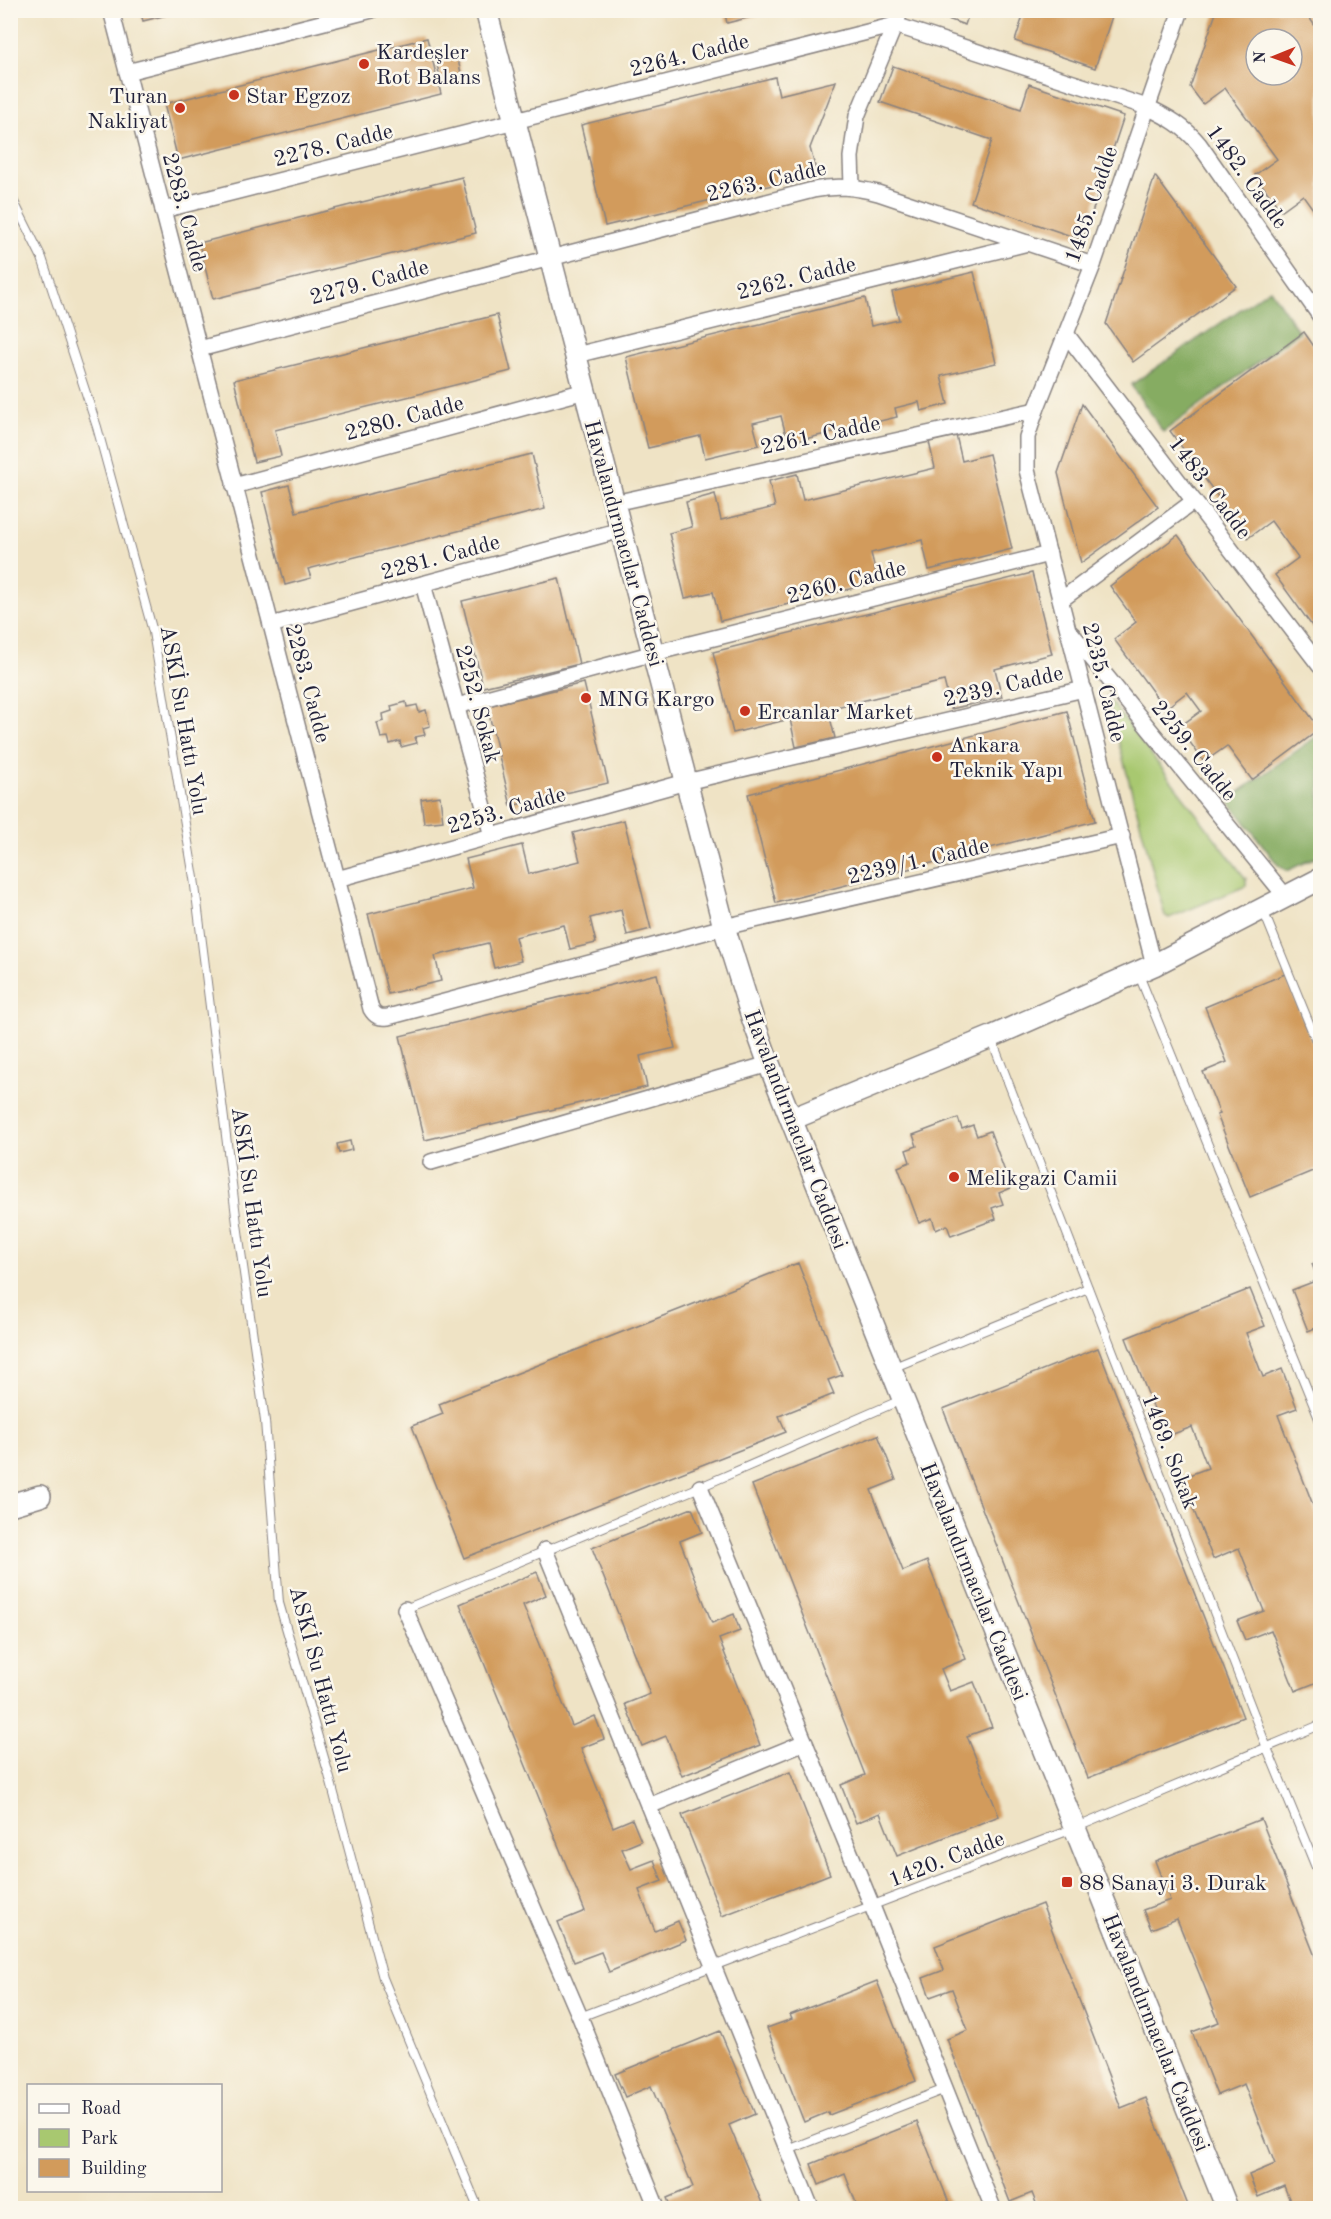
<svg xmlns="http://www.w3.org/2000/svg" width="1331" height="2219" font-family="'Old Standard TT',serif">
  <rect width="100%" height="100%" fill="#fbf7ec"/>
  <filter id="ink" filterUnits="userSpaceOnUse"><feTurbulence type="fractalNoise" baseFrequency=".0167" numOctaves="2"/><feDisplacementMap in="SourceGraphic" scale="12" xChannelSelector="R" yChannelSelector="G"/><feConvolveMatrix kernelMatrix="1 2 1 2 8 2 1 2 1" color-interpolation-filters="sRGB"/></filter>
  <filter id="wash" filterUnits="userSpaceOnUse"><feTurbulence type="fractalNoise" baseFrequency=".008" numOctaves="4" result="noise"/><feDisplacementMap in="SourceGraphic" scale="24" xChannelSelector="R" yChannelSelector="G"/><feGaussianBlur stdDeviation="1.35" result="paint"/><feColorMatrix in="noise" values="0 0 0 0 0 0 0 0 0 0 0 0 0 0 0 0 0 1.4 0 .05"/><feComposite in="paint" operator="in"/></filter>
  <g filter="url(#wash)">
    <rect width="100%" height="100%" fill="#efe3c5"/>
    <polygon fill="#a8c870" stroke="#657556" stroke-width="1.5" points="1106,695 1246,879 1246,886 1169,918 1165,916"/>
    <g fill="#86ac62" stroke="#54674e" stroke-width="1.5">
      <polygon points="1270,289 1299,332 1163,432 1131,385"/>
      <polygon points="1320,734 1320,855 1287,871 1278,865 1228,800"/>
    </g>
    <g id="blocks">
      <g fill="#d29b5b" fill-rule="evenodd">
        <polygon points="140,10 183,10 183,11 143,21"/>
        <polygon points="724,10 775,10 775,11 727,23"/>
        <polygon points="941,10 970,10 965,25 939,16"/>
        <polygon points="1114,10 1095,68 1015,41 1023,16 1007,11"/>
        <path d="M1217 10H1304L1320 33V219L1303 195 1281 211 1255 175 1277 159 1225 88 1203 104 1190 87ZM1256 39H1292V75H1256Z"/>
        <polygon points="427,38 441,94 178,160 164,104"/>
        <polygon points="457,55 462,78 441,82 436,60"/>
        <polygon points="893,66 1021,109 1029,84 1124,116 1083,240 971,202 992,140 880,102"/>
        <polygon points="775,77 779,95 836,81 810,148 817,174 605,226 581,125"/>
        <polygon points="1155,176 1236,286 1133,362 1106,324"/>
        <polygon points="462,177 476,233 213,299 199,243"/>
        <polygon points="974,272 996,363 941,376 948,404 921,411 919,402 895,408 897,417 788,443 781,416 753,423 759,445 705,458 700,436 648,448 626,357 865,298 871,326 899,320 892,292"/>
        <polygon points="497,315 511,371 275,430 281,456 254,462 234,380"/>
        <polygon points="1304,332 1320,355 1320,637 1275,575 1298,558 1271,521 1248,538 1170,431"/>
        <polygon points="1082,404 1158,507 1081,563 1058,473"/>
        <polygon points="956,435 962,461 989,454 1012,549 929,570 922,540 871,553 878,582 720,621 713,592 685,598 669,533 692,527 686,502 715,494 721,520 775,507 769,481 797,474 803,500 935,468 929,442"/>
        <polygon points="532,454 545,509 308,569 311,578 285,585 262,492 289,485 296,512"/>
        <polygon points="1178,535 1320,729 1252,780 1227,746 1204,762 1179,727 1201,711 1187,692 1165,709 1114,639 1136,622 1110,586"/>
        <polygon points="1032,573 1052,654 995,669 1002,697 951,709 944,681 828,709 835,738 796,747 790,719 733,733 713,652"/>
        <polygon points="559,578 579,664 483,687 462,601"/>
        <polygon points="584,683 608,783 511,806 487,706"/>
        <polygon points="406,702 407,707 417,705 419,712 426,710 430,726 423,728 425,735 415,737 417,743 401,747 400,741 390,744 388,737 381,738 377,723 384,721 383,714 392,711 391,706"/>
        <polygon points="1067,711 1095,821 776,903 748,794"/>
        <polygon points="440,796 443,821 424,823 421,799"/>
        <polygon points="624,820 651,929 627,935 621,910 590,918 596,943 570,949 564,925 515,937 521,961 494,968 488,943 435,956 441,981 388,994 368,914 473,888 466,859 522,845 529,874 580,861 573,833"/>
        <polygon points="657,974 675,1048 640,1056 647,1087 425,1140 400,1036"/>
        <polygon points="1285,974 1320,1062 1320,1168 1250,1197 1217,1115 1220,1114 1203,1072 1227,1062 1205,1007"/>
        <polygon points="958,1118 962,1129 973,1125 977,1136 990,1131 1011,1188 999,1193 1003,1204 992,1208 996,1219 951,1236 947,1225 936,1230 932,1218 919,1223 898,1167 910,1162 906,1150 917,1146 913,1135"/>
        <polygon points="350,1141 352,1150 339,1153 337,1144"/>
        <polygon points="1320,1261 1320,1326 1308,1331 1292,1290 1318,1280 1312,1264"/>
        <polygon points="798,1263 842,1375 828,1380 834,1394 779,1416 786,1432 464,1558 412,1426 443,1414 439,1404"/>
        <polygon points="1250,1289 1265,1326 1246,1333 1263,1377 1282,1369 1297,1408 1278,1415 1320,1523 1320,1681 1295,1691 1271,1630 1245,1640 1237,1621 1264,1611 1239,1548 1213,1559 1181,1478 1208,1468 1192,1427 1165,1437 1126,1338"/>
        <polygon points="1098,1348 1243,1717 1088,1778 943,1409"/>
        <polygon points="878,1435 896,1480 871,1490 903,1571 927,1561 966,1659 941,1669 950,1691 974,1682 992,1727 967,1736 999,1816 897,1856 880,1813 856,1823 841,1785 865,1775 752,1485"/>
        <polygon points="692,1508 702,1532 680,1541 712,1623 734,1614 740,1631 719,1639 760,1745 682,1776 666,1736 642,1746 625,1704 650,1694 592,1548"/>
        <polygon points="537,1572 546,1595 523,1605 572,1726 595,1716 604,1739 581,1748 613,1827 632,1819 641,1841 622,1849 631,1869 654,1860 662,1881 639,1890 655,1931 678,1921 686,1940 609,1972 601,1952 574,1962 558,1922 585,1911 460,1604"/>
        <polygon points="790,1772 830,1874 722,1916 682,1815"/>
        <polygon points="1261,1819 1320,1969 1320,2208 1293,2208 1284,2186 1258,2197 1249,2175 1275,2164 1244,2084 1217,2095 1192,2032 1219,2022 1177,1919 1151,1929 1143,1910 1170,1900 1155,1861"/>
        <polygon points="1042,1904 1121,2108 1146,2098 1189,2208 1038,2208 1032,2193 1010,2202 947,2039 968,2030 952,1989 930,1997 923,1978 944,1970 935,1946"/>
        <polygon points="877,1981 916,2081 829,2115 828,2112 804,2122 767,2028 792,2019 790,2015"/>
        <polygon points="720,2031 755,2114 729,2125 764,2208 671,2208 667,2198 693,2187 651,2086 625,2097 615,2074"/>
        <polygon points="917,2122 951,2208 858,2208 845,2174 819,2185 811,2164"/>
      </g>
    </g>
  </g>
  <g filter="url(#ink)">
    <use href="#blocks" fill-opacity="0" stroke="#888280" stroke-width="1.5"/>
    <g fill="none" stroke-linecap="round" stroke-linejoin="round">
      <defs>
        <g id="lane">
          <polyline points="10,194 42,258 97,427 153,632 194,878 237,1224 265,1421 279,1603 329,1775 383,1978 478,2208"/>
          <polyline points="1263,910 1320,1050"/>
          <polyline points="1139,975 1320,1421"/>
          <polyline points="991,1038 1267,1748 1320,1877"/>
          <polyline points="892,1368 1088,1288"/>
          <polyline points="405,1609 700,1487 901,1400"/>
          <polyline points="580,2017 1075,1828 1320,1725"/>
          <polyline points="788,2150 945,2089"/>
        </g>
        <g id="street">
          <path d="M111 10 371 1009C375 1016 379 1018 388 1017L724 927 1122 836"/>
          <polyline points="127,72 372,10"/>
          <polyline points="852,186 851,157 857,116 901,10"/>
          <path d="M163 210 895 25 1147 107C1168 117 1184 126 1199 144L1320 316"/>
          <polyline points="1067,335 1320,666"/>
          <path d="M199 349 813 190C837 185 854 187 878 193L1093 265"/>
          <polyline points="576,355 1028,243"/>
          <polyline points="234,486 585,391"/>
          <polyline points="614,503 1036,410"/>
          <polyline points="423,584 492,836"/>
          <polyline points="1061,600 1194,501"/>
          <polyline points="271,625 621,530"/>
          <polyline points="1072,634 1286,897"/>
          <polyline points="457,706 654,653 1049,554"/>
          <polyline points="337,879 686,782 1084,689"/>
          <polyline points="1154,965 1027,470 1027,437 1036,410 1093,265 1181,10"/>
          <polyline points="431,1162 769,1064"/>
          <polyline points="700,1487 872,1906 993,2208"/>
          <polyline points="545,1550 811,2208"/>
          <polyline points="405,1609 580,2017 657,2208"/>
          <polyline points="649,1806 805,1742"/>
        </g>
        <g id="secondary">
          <polyline points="486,10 724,927 753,1020 769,1064 1227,2208"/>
          <polyline points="792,1119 991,1037 1154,965 1320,879"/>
          <polyline points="10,1505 40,1496"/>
        </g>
      </defs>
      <use href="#lane" stroke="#888280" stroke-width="10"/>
      <use href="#street" stroke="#888280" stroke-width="18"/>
      <use href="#secondary" stroke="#888280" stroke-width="24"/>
      <use href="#lane" stroke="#fff" stroke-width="8"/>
      <use href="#street" stroke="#fff" stroke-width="15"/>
      <use href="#secondary" stroke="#fff" stroke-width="21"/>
    </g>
  </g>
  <g fill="#c8321e" stroke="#fbf7ec" stroke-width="2">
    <circle cx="364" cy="64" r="6"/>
    <circle cx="234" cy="95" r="6"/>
    <circle cx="180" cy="108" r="6"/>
    <circle cx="586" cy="698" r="6"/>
    <circle cx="745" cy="711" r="6"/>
    <circle cx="937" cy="757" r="6"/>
    <circle cx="954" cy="1177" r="6"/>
    <rect x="1061" y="1876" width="12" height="12" rx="3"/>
  </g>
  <g text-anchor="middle" stroke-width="5" stroke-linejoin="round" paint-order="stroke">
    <g font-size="22" fill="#22223b" stroke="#fbf7ec" text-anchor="start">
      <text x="376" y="59">Kardeşler<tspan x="376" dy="25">Rot Balans</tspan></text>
      <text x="168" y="103" text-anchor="end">Turan<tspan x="168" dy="25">Nakliyat</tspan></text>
      <text x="246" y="103">Star Egzoz</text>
      <text x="598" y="706">MNG Kargo</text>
      <text x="757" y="719">Ercanlar Market</text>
      <text x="949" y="752">Ankara<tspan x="949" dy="25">Teknik Yapı</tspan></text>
      <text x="966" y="1185">Melikgazi Camii</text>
      <text x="1079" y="1890">88 Sanayi 3. Durak</text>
    </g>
    <g font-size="22" fill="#22223b" stroke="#fbf7ec">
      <text transform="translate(689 54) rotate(-14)" y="8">2264. Cadde</text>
      <text transform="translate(333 144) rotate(-14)" y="8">2278. Cadde</text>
      <text transform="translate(1248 176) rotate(54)" y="8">1482. Cadde</text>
      <text transform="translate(766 180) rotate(-13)" y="8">2263. Cadde</text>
      <text transform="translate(1090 204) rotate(-71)" y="8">1485. Cadde</text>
      <text transform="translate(186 212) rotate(75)" y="8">2283. Cadde</text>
      <text transform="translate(796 277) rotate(-14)" y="8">2262. Cadde</text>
      <text transform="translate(369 281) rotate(-15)" y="8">2279. Cadde</text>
      <text transform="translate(404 417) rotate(-15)" y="8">2280. Cadde</text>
      <text transform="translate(820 434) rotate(-12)" y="8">2261. Cadde</text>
      <text transform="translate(1211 487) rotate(53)" y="8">1483. Cadde</text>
      <text transform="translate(625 543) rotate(75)" y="8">Havalandırmacılar Caddesi</text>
      <text transform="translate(440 556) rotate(-15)" y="8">2281. Cadde</text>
      <text transform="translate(846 581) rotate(-14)" y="8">2260. Cadde</text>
      <text transform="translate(1105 682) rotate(76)" y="8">2235. Cadde</text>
      <text transform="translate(309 683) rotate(75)" y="8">2283. Cadde</text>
      <text transform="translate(1003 685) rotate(-13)" y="8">2239. Cadde</text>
      <text transform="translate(479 704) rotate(75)" y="8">2252. Sokak</text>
      <text transform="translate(185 720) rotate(80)" y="8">ASKİ Su Hattı Yolu</text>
      <text transform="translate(1195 750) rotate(51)" y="8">2259. Cadde</text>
      <text transform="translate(506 809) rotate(-16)" y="8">2253. Cadde</text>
      <text transform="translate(918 860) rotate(-13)" y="8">2239/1. Cadde</text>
      <text transform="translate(797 1129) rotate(69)" y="8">Havalandırmacılar Caddesi</text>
      <text transform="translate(253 1202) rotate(82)" y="8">ASKİ Su Hattı Yolu</text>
      <text transform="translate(1171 1451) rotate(69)" y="8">1469. Sokak</text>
      <text transform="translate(975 1581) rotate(68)" y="8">Havalandırmacılar Caddesi</text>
      <text transform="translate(322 1679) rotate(75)" y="8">ASKİ Su Hattı Yolu</text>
      <text transform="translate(946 1858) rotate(-21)" y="8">1420. Cadde</text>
      <text transform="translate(1157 2032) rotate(68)" y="8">Havalandırmacılar Caddesi</text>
    </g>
  </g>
  <rect width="1331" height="2219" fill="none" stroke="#fbf7ec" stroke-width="36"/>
  <rect x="27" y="2084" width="195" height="108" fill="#fbf7ec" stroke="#a4a2a5" stroke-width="1.5"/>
  <rect x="39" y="2104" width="30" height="9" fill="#ffffff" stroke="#a4a2a5" stroke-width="1.5"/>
  <text x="81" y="2114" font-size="18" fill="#22223b">Road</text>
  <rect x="39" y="2129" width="30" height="18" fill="#a8c870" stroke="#a4a2a5" stroke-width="1.5"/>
  <text x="81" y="2144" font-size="18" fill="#22223b">Park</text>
  <rect x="39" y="2159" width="30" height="18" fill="#d29b5b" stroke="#a4a2a5" stroke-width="1.5"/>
  <text x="81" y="2174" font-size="18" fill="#22223b">Building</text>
  <g transform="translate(1274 57) rotate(269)"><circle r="28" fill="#fbf7ec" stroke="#a4a2a5" stroke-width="1.5"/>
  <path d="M0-4.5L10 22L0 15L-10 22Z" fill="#c8321e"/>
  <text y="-9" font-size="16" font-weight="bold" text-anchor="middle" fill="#22223b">N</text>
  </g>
</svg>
